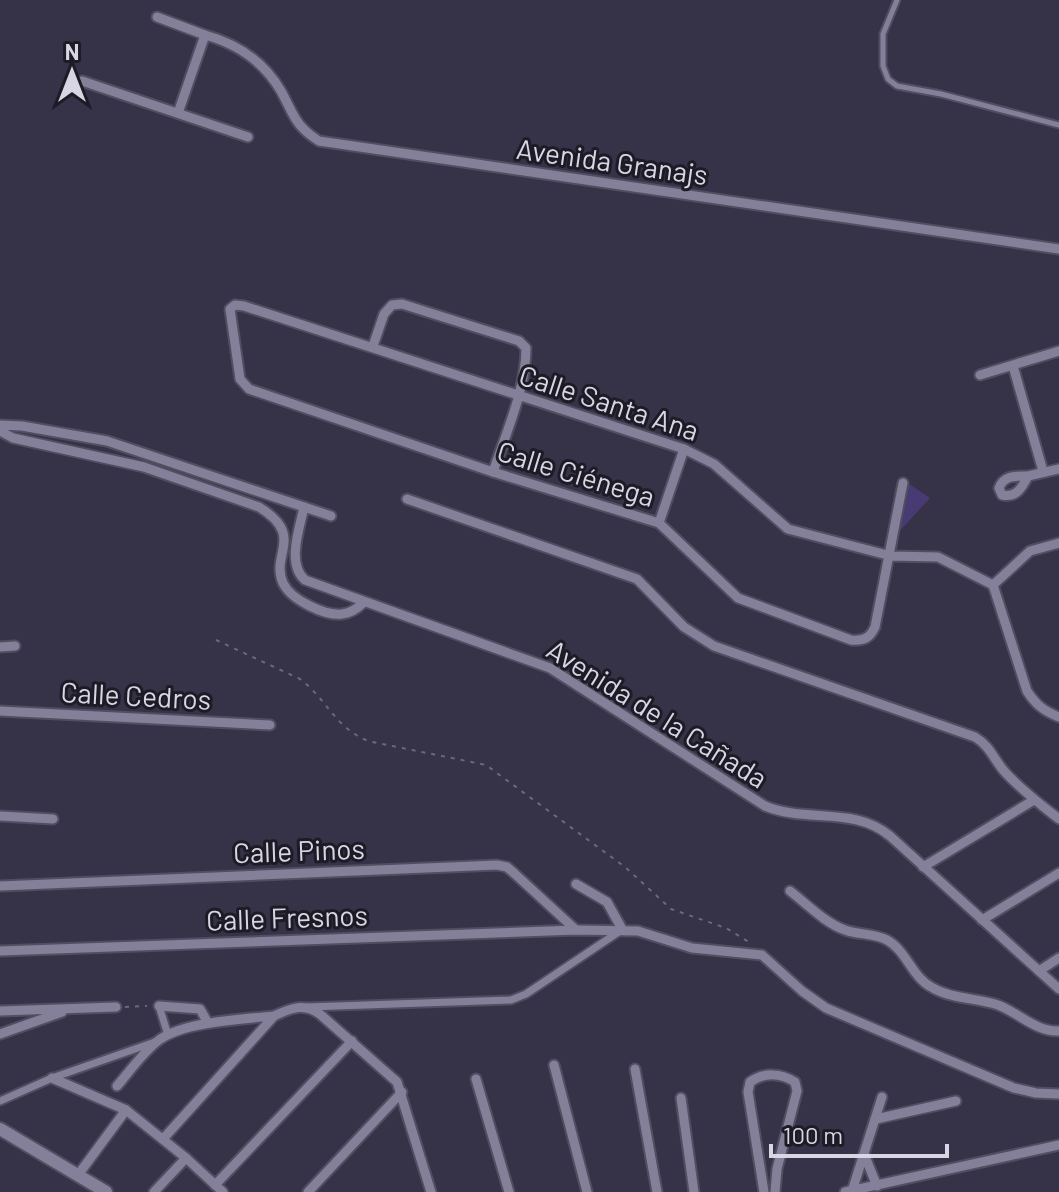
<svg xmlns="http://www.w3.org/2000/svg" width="1059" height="1192" font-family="Barlow,sans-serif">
  <rect width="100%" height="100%" fill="#363248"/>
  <polygon fill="#483a72" points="908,483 930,498 897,534"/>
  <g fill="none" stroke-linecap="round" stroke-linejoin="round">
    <defs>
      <polyline id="service" points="897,0 883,34 883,66 888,79 897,86 941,94 1059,125"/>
      <g id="pedestrian">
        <polyline points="159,1006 168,1035"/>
        <polyline points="307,1007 511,1000 526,994 620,931"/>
        <polyline points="0,1101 52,1078 155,1042"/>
      </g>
      <g id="minor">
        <polyline points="157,17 205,35 178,113"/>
        <path d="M205 35C238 44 264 62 281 91 294 115 295 126 319 141L1059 249"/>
        <polyline points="82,81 248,137"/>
        <path d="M373 346 384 314 392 305 402 304 519 341 526 348C526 389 506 433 493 472"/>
        <polyline points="1013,366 1043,471"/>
        <polyline points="980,375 1059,351"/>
        <polyline points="0,425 22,426 107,441 331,516"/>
        <path d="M0 431 13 438 144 467 259 507C306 536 270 554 283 583 291 600 325 616 342 614 351 613 357 609 363 603"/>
        <path d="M1028 476C1015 476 1004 475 999 488L1002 495C1016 498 1022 488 1028 476L1059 469"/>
        <path d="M903 483 875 627C870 638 864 641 851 640L738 598 659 523 493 472 249 389 240 379 230 309 235 305 244 306 684 449 714 464 788 529 891 556 938 557 993 585"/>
        <path d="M407 499 637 579 684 627 714 646 975 737C990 746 993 758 1004 771 1020 789 1040 804 1059 819"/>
        <path d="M304 507C300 527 286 564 305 580L550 668 765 806C806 823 855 806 890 836L1059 989"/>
        <polyline points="659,523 684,449"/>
        <path d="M993 585 1027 691C1036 705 1044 711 1059 717"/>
        <polyline points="993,585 1030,551 1059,543"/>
        <polyline points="0,647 15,646"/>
        <polyline points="0,711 270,725"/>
        <polyline points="0,816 53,819"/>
        <polyline points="923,867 1034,800"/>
        <polyline points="576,884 607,902 622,929"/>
        <polyline points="0,886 497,865 507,867 515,874 576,930"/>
        <path d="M790 891C807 904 825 923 845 930 859 935 874 933 887 940 907 951 912 978 933 988 952 999 977 998 998 1005 1019 1013 1036 1032 1059 1031"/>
        <polyline points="982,920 1059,873"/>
        <polyline points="0,951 576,930 638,931 692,948 762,955 802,991 826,1008 1014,1088 1036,1093 1059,1094"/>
        <polyline points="1039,971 1059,958"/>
        <polyline points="159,1006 200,1009 208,1023"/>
        <polyline points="0,1011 116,1007"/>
        <polyline points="0,1034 62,1012"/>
        <polyline points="554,1065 587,1192"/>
        <polyline points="635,1069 657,1192"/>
        <polyline points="52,1078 126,1110 186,1158 223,1192"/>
        <polyline points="476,1079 509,1192"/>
        <path d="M117 1086C130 1071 143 1052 159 1040 183 1022 243 1019 274 1016"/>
        <polyline points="681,1098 694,1192"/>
        <polyline points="876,1119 956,1101"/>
        <path d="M163 1139 274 1016C291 1008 305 1002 321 1015L397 1082 431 1192"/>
        <polyline points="864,1154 877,1186"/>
        <polyline points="78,1175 126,1110"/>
        <polyline points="215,1185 352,1041"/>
        <polyline points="852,1191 882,1097"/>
        <polyline points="154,1192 186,1158"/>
        <polyline points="308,1192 402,1092"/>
        <path d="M764 1192 748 1092 750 1082C764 1072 781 1073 795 1082L797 1091 777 1169 775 1192"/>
        <polyline points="845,1192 1059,1145"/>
      </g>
      <polyline id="tertiary" points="0,1129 106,1192"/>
    </defs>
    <use href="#service" stroke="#524e61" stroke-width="9"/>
    <use href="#pedestrian" stroke="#524e61" stroke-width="11"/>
    <use href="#minor" stroke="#524e61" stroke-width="13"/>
    <use href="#tertiary" stroke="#524e61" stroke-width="16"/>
    <g stroke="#6c697c" stroke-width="2" stroke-dasharray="4 6" stroke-linecap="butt">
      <path d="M216 640 300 679C327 699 334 727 368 741L486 765 625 867 671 909 726 928 752 944"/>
      <polyline points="125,1007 147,1006"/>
    </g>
    <use href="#service" stroke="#848099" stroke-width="5"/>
    <use href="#pedestrian" stroke="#848099" stroke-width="7"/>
    <use href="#minor" stroke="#848099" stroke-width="9"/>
    <use href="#tertiary" stroke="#848099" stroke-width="12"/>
  </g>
  <g text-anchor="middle" stroke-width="6" stroke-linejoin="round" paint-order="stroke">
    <g font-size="28" fill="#d8d6e4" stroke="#1d1b25">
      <text transform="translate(612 162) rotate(8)" y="10">Avenida Granajs</text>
      <text transform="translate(609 403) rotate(18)" y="10">Calle Santa Ana</text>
      <text transform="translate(576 474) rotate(17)" y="10">Calle Ciénega</text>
      <text transform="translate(136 696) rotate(3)" y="10">Calle Cedros</text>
      <text transform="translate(657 714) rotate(32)" y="10">Avenida de la Cañada</text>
      <text transform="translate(299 851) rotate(-2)" y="10">Calle Pinos</text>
      <text transform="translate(287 918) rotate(-2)" y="10">Calle Fresnos</text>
    </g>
  </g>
  <g transform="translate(72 72)" stroke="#1d1b25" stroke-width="6" paint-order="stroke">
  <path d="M0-6L14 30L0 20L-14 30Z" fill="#d8d6e4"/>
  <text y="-12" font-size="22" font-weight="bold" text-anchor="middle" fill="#d8d6e4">N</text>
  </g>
  <path d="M771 1144v12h176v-12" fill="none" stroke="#d8d6e4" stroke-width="4"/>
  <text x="783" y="1144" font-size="24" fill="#d8d6e4" stroke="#1d1b25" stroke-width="6" paint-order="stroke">100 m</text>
</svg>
